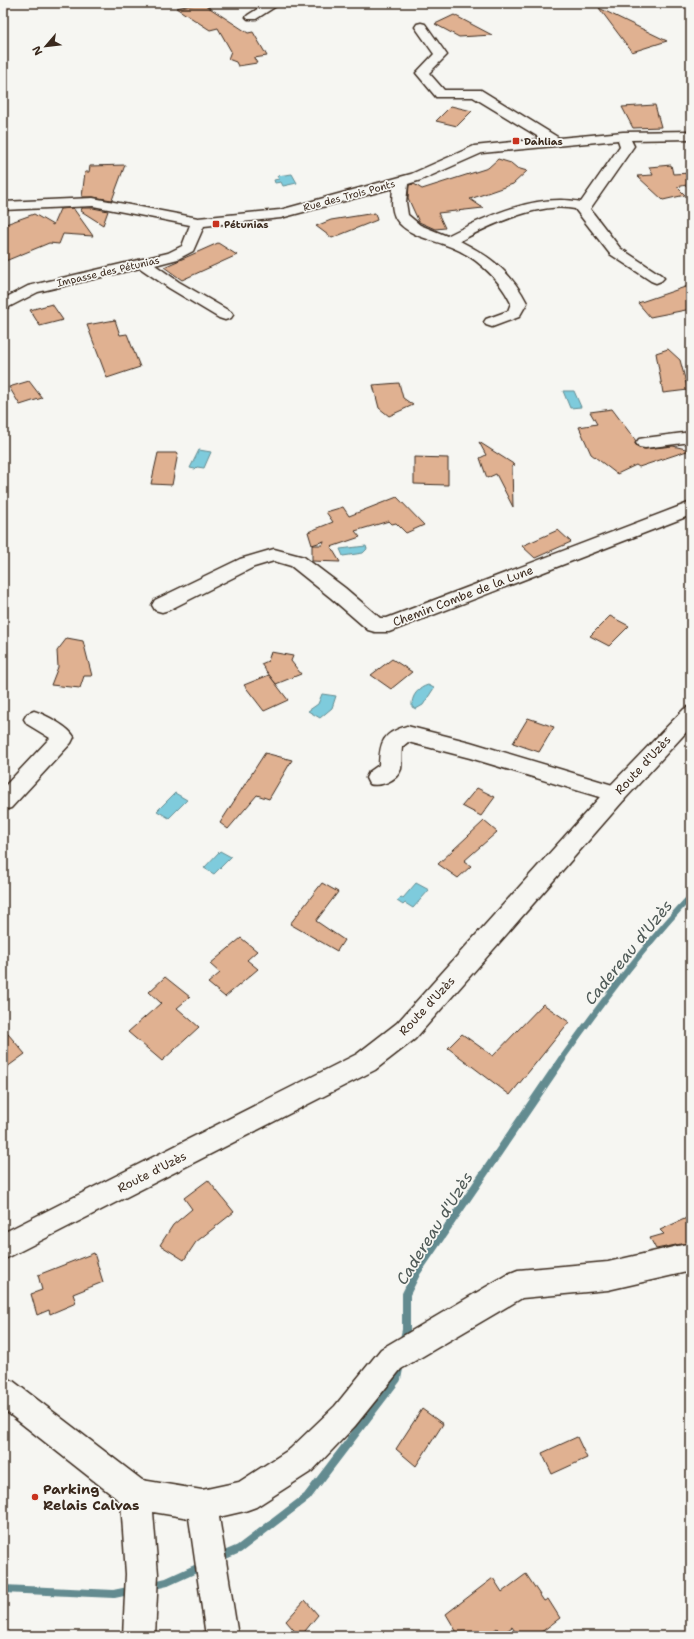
<svg xmlns="http://www.w3.org/2000/svg" width="694" height="1639" font-family="'Shantell Sans',sans-serif">
  <rect width="100%" height="100%" fill="#f6f6f2"/>
  <filter id="ink" filterUnits="userSpaceOnUse"><feTurbulence type="fractalNoise" baseFrequency=".025" numOctaves="2"/><feDisplacementMap in="SourceGraphic" scale="8" xChannelSelector="R" yChannelSelector="G"/><feConvolveMatrix kernelMatrix="1 2 1 2 8 2 1 2 1" color-interpolation-filters="sRGB"/></filter>
  <g filter="url(#ink)">
    <g fill="#7ecbdc" stroke="#638b90">
      <polygon points="292,174 297,183 283,186 281,182 275,183 274,180 279,179 277,176"/>
      <polygon points="563,391 574,391 581,407 570,408"/>
      <polygon points="199,450 211,452 204,468 197,467 195,469 190,468"/>
      <polygon points="366,546 367,549 363,553 343,556 340,549"/>
      <path d="M428 685 434 688 423 705 416 709 412 707C411 696 418 688 428 685Z"/>
      <polygon points="322,694 336,696 332,708 320,718 308,711 318,704"/>
      <polygon points="175,793 187,800 169,818 157,811"/>
      <polygon points="220,851 231,857 214,874 204,868"/>
      <polygon points="416,883 429,890 413,908 405,903 403,905 397,901 401,897 403,898"/>
    </g>
    <g fill="none" stroke-linecap="round" stroke-linejoin="round">
      <path stroke="#638b90" stroke-width="6" d="M561 1060C601 1003 643 947 691 896"/>
      <g stroke="#638b90" stroke-width="8">
        <polyline points="403,1343 406,1330 406,1294 417,1272 562,1059"/>
        <polyline points="218,1558 239,1549 307,1497 397,1379 400,1364"/>
        <polyline points="150,1586 167,1582 202,1566"/>
        <polyline points="3,1589 114,1594 133,1590"/>
      </g>
    </g>
    <g fill="#e0b191" stroke="#3b2a1e">
      <polygon points="202,3 248,33 253,32 267,56 254,58 257,63 238,66 236,62 228,59 231,51 218,28 210,30 176,8"/>
      <polygon points="599,8 667,41 632,52"/>
      <polygon points="454,15 492,35 459,37 435,24"/>
      <polygon points="655,105 661,127 633,128 622,107"/>
      <polygon points="451,106 472,111 457,126 436,121"/>
      <polygon points="498,159 511,163 517,168 527,171 513,184 470,199 483,208 438,213 445,228 435,229 419,222 408,198 409,185 414,184 422,189 488,168"/>
      <polygon points="125,165 112,200 93,197 82,197 85,172 89,172 90,166"/>
      <polygon points="671,165 673,174 691,173 691,184 677,187 685,195 663,200 637,176 653,175 649,167"/>
      <polygon points="73,208 93,236 63,234 59,244 49,243 3,262 3,225 34,214 53,225 60,209"/>
      <polygon points="82,208 93,208 108,211 103,225 81,211"/>
      <polygon points="375,213 377,220 332,238 316,226 331,220"/>
      <polygon points="218,243 237,255 182,280 164,267"/>
      <polygon points="691,285 691,309 650,317 638,303"/>
      <polygon points="52,304 63,320 40,326 30,310"/>
      <polygon points="115,320 120,335 127,334 140,367 107,378 87,325"/>
      <polygon points="668,349 680,360 688,390 663,393 656,353"/>
      <polygon points="29,381 42,398 20,405 9,387"/>
      <polygon points="399,383 403,398 413,405 389,416 379,408 373,385"/>
      <polygon points="612,409 636,441 635,444 639,448 645,449 673,446 690,450 639,467 636,465 617,474 591,454 579,427 597,424 590,412"/>
      <polygon points="479,442 515,465 512,466 513,507 496,474 487,478 480,458 486,455"/>
      <polygon points="158,453 178,453 172,485 151,484"/>
      <polygon points="414,457 448,458 448,485 414,484"/>
      <polygon points="397,497 424,525 406,533 396,523 392,524 389,521 355,531 360,537 331,547 340,562 312,561 312,545 322,545 324,541 312,545 308,532 333,522 326,512 343,507 349,516"/>
      <polygon points="558,530 571,542 535,558 522,546"/>
      <polygon points="610,616 629,626 609,646 590,636"/>
      <polygon points="67,638 83,641 92,676 84,676 80,688 51,685 58,667 57,651"/>
      <polygon points="271,652 293,656 291,661 301,674 276,684 261,664 268,661"/>
      <polygon points="392,659 412,672 391,689 371,675"/>
      <polygon points="269,675 288,700 264,711 244,685"/>
      <polygon points="528,718 554,727 539,752 513,743"/>
      <polygon points="265,753 292,760 269,799 257,795 228,829 220,823"/>
      <polygon points="477,788 495,797 481,816 462,806"/>
      <polygon points="484,821 497,832 464,861 471,866 458,878 438,864"/>
      <polygon points="322,883 338,892 316,921 344,940 337,951 290,924"/>
      <polygon points="241,938 257,951 247,960 258,969 225,997 208,983 220,973 210,964"/>
      <polygon points="165,977 190,997 177,1008 199,1027 162,1061 128,1032 161,1003 149,992"/>
      <polygon points="543,1004 569,1022 510,1095 448,1048 462,1034 493,1056"/>
      <polygon points="3,1028 25,1054 3,1070"/>
      <polygon points="208,1180 234,1212 196,1242 184,1260 160,1245 173,1225 192,1209 184,1198"/>
      <polygon points="691,1216 691,1242 656,1249 650,1238 664,1234 660,1230"/>
      <polygon points="94,1253 103,1282 73,1294 76,1303 50,1314 49,1310 37,1315 31,1294 42,1290 38,1275"/>
      <polygon points="422,1409 443,1424 416,1466 396,1449"/>
      <polygon points="577,1437 587,1458 552,1474 542,1453"/>
      <polygon points="526,1574 544,1601 548,1599 560,1618 536,1636 518,1636 512,1627 501,1635 497,1628 487,1636 459,1636 446,1614 493,1578 502,1592"/>
      <polygon points="305,1600 318,1615 301,1636 299,1636 286,1621"/>
    </g>
    <g fill="none" stroke-linecap="round" stroke-linejoin="round">
      <defs>
        <g id="minor">
          <polygon points="267,3 281,3 256,19 248,19 246,17 248,15"/>
          <path d="M421 23 425 24 447 55 429 73 444 90H481L559 138 623 132 691 131V139L631 140 634 146 590 209 620 248 661 275 664 278 661 281 656 283 651 281 610 254 575 209C541 201 490 225 460 241 490 256 512 273 527 303L519 317 492 327 486 325 484 322 486 319 508 311 511 303C498 276 472 253 443 244 428 239 410 235 399 223 390 213 392 200 393 188L281 218 204 226 193 251 178 259 155 265 179 282 231 312 233 315 231 318 225 320 219 318 169 288 140 268 38 292 3 310V299L28 286 168 253 182 246 190 225 93 206 3 210V202L93 198 198 218 280 210 411 174 474 146 542 139 473 97H436L416 73 434 54 415 27 417 24ZM618 140 620 146 581 202C536 193 487 216 447 236L420 225 408 215 406 202 408 184 421 180 482 153Z"/>
          <polygon points="691,432 691,442 645,448 639,447 636,443 639,439 645,438"/>
          <polygon points="691,502 691,515 389,632 375,632 368,630 331,598 291,566 274,561 254,567 169,610 162,612 155,610 152,605 155,600 240,559 274,549 304,557 345,588 380,618 387,618"/>
          <path d="M34 711C46 715 69 727 74 737L71 743 11 808 3 810V788L50 738 27 724 24 719 27 714Z"/>
          <path d="M407 726 470 742 616 786 624 788 627 794 624 800 616 802 470 758 408 742 402 747C401 754 402 762 401 769 397 781 380 787 369 784L366 778 369 772 379 765C380 741 383 733 407 726Z"/>
          <polygon points="691,1243 691,1271 608,1290 522,1298 401,1369 355,1426 312,1471 256,1507 245,1511 219,1517 238,1636 206,1636 189,1518 153,1512 158,1574 155,1636 123,1636 126,1574 121,1502 3,1409 3,1376 13,1381 142,1480 202,1490 239,1482 290,1449 335,1406 381,1349 508,1274 518,1270 608,1262"/>
        </g>
        <polygon id="major" points="691,706 691,727 624,800 415,1039 375,1070 3,1260 3,1233 357,1054 397,1023 608,788 684,709"/>
      </defs>
      <use href="#minor" stroke="#3b2a1e" stroke-width="3"/>
      <use href="#major" stroke="#3b2a1e" stroke-width="3"/>
      <use href="#minor" fill="#f6f6f2" fill-rule="evenodd"/>
      <use href="#major" fill="#f6f6f2" fill-rule="evenodd"/>
    </g>
  </g>
  <g fill="#c8321e" stroke="#f6f6f2" stroke-width="1.5">
    <rect x="512" y="137" width="8" height="8" rx="2"/>
    <rect x="212" y="220" width="8" height="8" rx="2"/>
    <circle cx="35" cy="1497" r="4"/>
  </g>
  <g text-anchor="middle" stroke-width="3.5" stroke-linejoin="round" paint-order="stroke">
    <g font-size="10" font-weight="bold" fill="#3b2a1e" stroke="#f6f6f2" text-anchor="start">
      <text x="524" y="145">Dahlias</text>
      <text x="224" y="228">Pétunias</text>
    </g>
    <g font-size="10" fill="#3b2a1e" stroke="#f6f6f2">
      <text transform="translate(349 195) rotate(-15)" y="4">Rue des Trois Ponts</text>
      <text transform="translate(108 271) rotate(-13)" y="4">Impasse des Pétunias</text>
    </g>
    <g font-size="12" fill="#3b2a1e" stroke="#f6f6f2">
      <text transform="translate(463 596) rotate(-21)" y="4">Chemin Combe de la Lune</text>
      <text transform="translate(643 765) rotate(-47)" y="4">Route d'Uzès</text>
      <text transform="translate(427 1006) rotate(-47)" y="4">Route d'Uzès</text>
      <text transform="translate(152 1172) rotate(-27)" y="4">Route d'Uzès</text>
    </g>
    <g font-size="14" font-weight="bold" fill="#3b2a1e" stroke="#f6f6f2" text-anchor="start">
      <text x="43" y="1494">Parking<tspan x="43" dy="16">Relais Calvas</tspan></text>
    </g>
    <g font-size="16" font-style="italic" fill="#4f5a57" stroke="#f6f6f2">
      <text transform="translate(628 952) rotate(-51)" y="6">Cadereau d'Uzès</text>
      <text transform="translate(434 1228) rotate(-58)" y="6">Cadereau d'Uzès</text>
    </g>
  </g>
  <rect width="694" height="1639" fill="none" stroke="#f6f6f2" stroke-width="16"/>
  <rect x="8" y="8" width="678" height="1623" fill="none" stroke="#3b2a1e" stroke-width="1.5" filter="url(#ink)"/>
  <g transform="translate(46 46) rotate(242)" stroke="#f6f6f2" stroke-width="3" paint-order="stroke">
  <path d="M0-3L7 15L0 10L-7 15Z" fill="#3b2a1e"/>
  <text y="-6" font-size="11" font-weight="bold" text-anchor="middle" fill="#3b2a1e">N</text>
  </g>
</svg>
